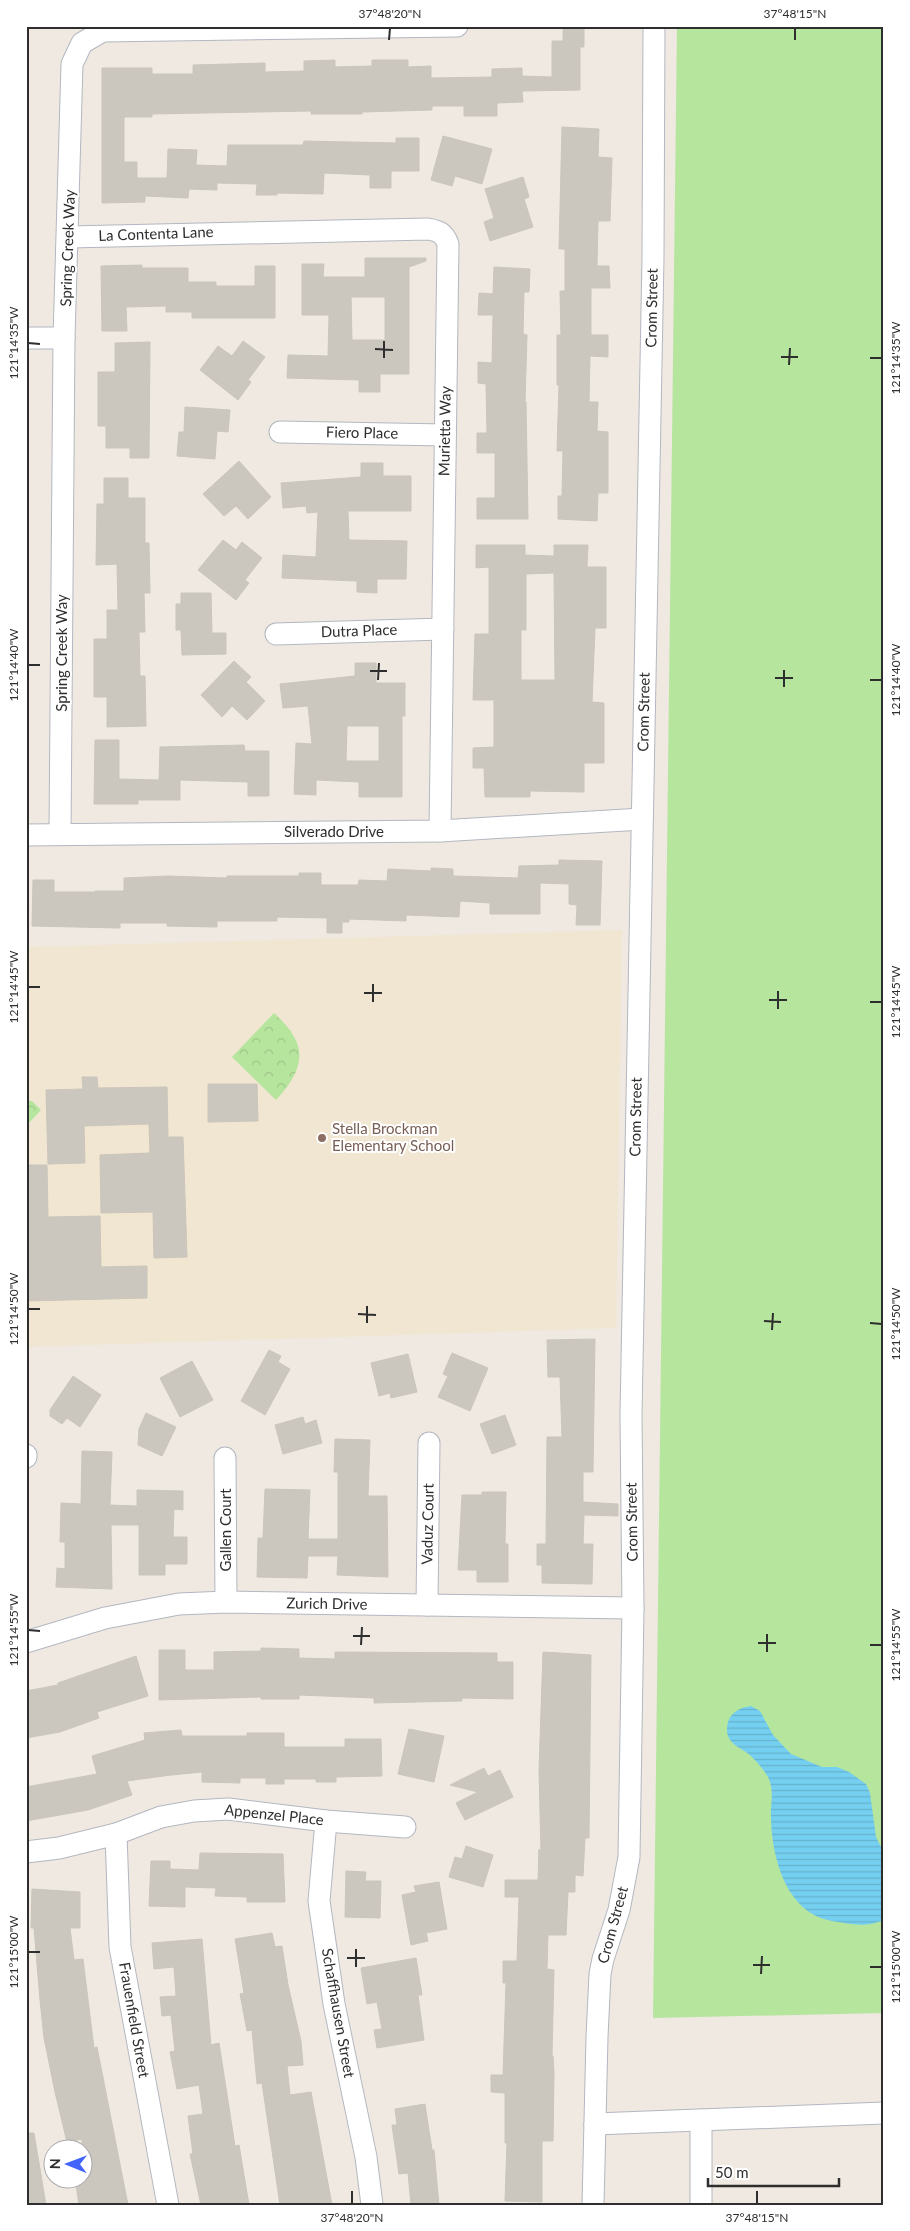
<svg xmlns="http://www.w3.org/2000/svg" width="910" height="2231" font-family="Lato,sans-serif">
  <defs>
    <pattern id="forest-crowns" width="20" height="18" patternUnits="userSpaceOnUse" patternTransform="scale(1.25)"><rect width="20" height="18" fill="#b6e59e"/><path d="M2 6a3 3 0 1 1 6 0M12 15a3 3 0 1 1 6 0" fill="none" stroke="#9dc588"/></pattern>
    <pattern id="water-rules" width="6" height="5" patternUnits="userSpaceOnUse" patternTransform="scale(1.25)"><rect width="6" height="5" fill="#75cff0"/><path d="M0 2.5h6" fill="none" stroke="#66b2ce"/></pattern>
  </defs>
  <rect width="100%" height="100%" fill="#efe9e1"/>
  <polygon fill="#f0e6d1" points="622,930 616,1328 26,1347 26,947"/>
  <polygon fill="#b6e59e" points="677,26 884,26 884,2013 653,2018"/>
  <g fill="url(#forest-crowns)">
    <path d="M274 1013C308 1044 307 1066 276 1100L232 1057Z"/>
    <polygon points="26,1101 32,1101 41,1110 26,1126"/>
  </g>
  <path fill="url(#water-rules)" d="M751 1706 760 1711 773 1735 791 1754 822 1767H837L849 1772 866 1784 870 1793 876 1837 884 1853V1920C863 1928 853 1924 832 1921 786 1913 772 1858 771 1818 770 1804 775 1791 768 1777 764 1770 757 1762 751 1756 743 1748 727 1745 727 1730 727 1714 738 1708 751 1706Z"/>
  <g fill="#cbc7bf" stroke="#cbc5ba" fill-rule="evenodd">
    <polygon points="563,26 584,26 584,47 580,47 580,90 522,91 523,102 497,103 497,116 464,116 464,106 432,106 432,110 362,112 362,114 311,114 311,111 152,114 152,117 124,117 124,162 137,162 137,178 167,178 168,149 197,150 196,165 227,166 228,145 303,145 304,141 396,143 396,138 419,138 419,171 391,171 391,188 370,188 370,175 324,173 323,194 277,193 277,195 256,195 257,184 217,183 217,190 189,189 188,198 145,196 145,202 102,203 102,68 152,68 152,74 193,74 193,65 265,63 265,72 304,71 304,61 335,60 335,67 372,66 372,60 408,60 408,67 431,66 431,78 492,77 492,69 522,68 522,76 552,77 552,41 563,41"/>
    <polygon points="562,127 599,129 598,157 612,158 610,221 598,221 597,266 609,266 610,288 591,288 591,335 608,335 608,357 590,356 589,402 598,402 597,431 608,432 608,493 598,493 597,521 558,519 558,496 562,496 563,451 557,451 559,385 557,385 557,335 561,335 560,291 565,291 565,249 559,249"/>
    <polygon points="443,136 492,149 482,184 455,176 452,186 431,180"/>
    <polygon points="523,177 529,197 524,199 533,227 490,241 484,222 494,218 485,189"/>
    <path d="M365 258H426V261L409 267V374H380V392H359V380L287 378 288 355 328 356 329 315H302V264H324L323 277H365ZM351 297H385V340H352Z"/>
    <polygon points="142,265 142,268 188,268 188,282 216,282 216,286 255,286 255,266 275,266 275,318 192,318 192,312 166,312 166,306 126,307 127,331 102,331 101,266"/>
    <polygon points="494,267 530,269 529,292 524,292 523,334 527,335 525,402 526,402 528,519 477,519 477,498 495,498 495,453 477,453 477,433 487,433 486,384 478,383 478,362 492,363 493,315 478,315 479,293 493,294"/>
    <polygon points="243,341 265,357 248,380 251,382 238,400 200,370 218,346 232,356"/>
    <polygon points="150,342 149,458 130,458 130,448 106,448 106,426 98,426 98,372 115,372 115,343"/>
    <polygon points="185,407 230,410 228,432 217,431 215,459 177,456 179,432 184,432"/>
    <polygon points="239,461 271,497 248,519 236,506 224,516 203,494"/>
    <polygon points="361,463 383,463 383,476 411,476 411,511 348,511 349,540 407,541 406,579 377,579 377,593 357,592 357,581 282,578 283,555 316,557 318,512 307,513 306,506 283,508 281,483 361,477"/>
    <polygon points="104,478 128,478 128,498 145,498 145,543 149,543 150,593 144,593 145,632 139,632 140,676 145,676 146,726 107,727 107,697 94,697 94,639 107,639 107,610 118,610 117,564 96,565 97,504 104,504"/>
    <polygon points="223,540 236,550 242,542 262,558 245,580 249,583 236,600 198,570"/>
    <path d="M476 545H525V555L554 556V545H588L587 567H606V628H595L592 702 604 703V763H584V792L530 791V797H485L484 768H473V748L494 747V700H473L475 634H489V567L476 568ZM554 573 555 680H521V630H526V574Z"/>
    <polygon points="181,593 211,593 212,633 226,633 226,654 182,655 181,630 176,630 176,604 181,604"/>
    <polygon points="234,661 251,677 246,682 265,701 247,720 232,706 222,717 201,695"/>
    <path d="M355 663H376V683H405V716H402V797H359V782L316 780V795L294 794 296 743 312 744 308 706 283 708 280 684 355 676ZM347 726H379V761H346Z"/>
    <polygon points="95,740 119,740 119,779 159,780 160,747 244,745 245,751 269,751 269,796 248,796 248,782 180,780 180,800 138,800 138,804 94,804"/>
    <polygon points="559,860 602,861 600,925 576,925 577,905 569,904 569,884 540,883 540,914 490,914 490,903 460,901 459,917 406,915 406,921 349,919 349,922 342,922 342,933 327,933 327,918 277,917 277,921 217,921 217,927 167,926 167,923 120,923 120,928 32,926 33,880 54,880 54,892 95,892 95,891 124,891 124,878 168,876 227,878 227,876 299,876 299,873 321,873 321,885 358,885 359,880 387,881 388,869 431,871 431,868 453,869 453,876 518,878 519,866 559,865"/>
    <polygon points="82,1077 97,1077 98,1088 167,1087 168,1137 183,1137 187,1257 154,1258 153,1212 101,1213 100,1155 150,1153 149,1124 84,1126 85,1163 48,1164 46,1090 83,1089"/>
    <polygon points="208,1084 257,1084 258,1121 208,1122"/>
    <polygon points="26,1165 47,1165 48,1217 100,1216 101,1267 147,1266 147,1298 26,1301"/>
    <polygon points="595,1339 593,1472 583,1472 583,1502 618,1504 618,1516 584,1515 583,1544 593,1544 592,1584 542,1583 542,1565 537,1565 537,1544 546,1544 547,1437 562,1437 560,1377 548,1377 547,1340"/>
    <polygon points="269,1350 281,1356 278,1362 290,1369 265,1415 241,1401"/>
    <polygon points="452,1353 488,1368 470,1411 438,1397 448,1376 443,1374"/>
    <polygon points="408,1354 417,1392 391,1398 390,1393 379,1396 371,1363"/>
    <polygon points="192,1361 213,1400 180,1417 160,1378"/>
    <polygon points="73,1376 101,1395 80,1427 67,1418 62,1424 50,1416 50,1410"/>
    <polygon points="146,1413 176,1427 162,1456 138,1445 139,1429"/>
    <polygon points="505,1415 516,1445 492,1454 480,1424"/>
    <polygon points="303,1417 305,1424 316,1420 322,1443 283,1454 275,1425"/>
    <polygon points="335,1439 370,1440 368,1496 387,1496 388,1577 337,1575 338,1556 308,1556 307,1578 257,1577 258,1538 263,1538 265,1489 310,1490 308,1539 338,1539 338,1472 334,1472"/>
    <polygon points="82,1451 112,1452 110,1505 137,1506 137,1490 183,1491 183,1510 174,1509 173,1537 187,1537 187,1564 165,1564 165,1575 139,1575 139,1525 111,1525 112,1589 56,1587 57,1568 65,1569 65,1542 60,1542 61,1503 81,1504"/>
    <polygon points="482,1492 506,1492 505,1544 508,1544 508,1582 477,1582 477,1570 458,1570 462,1495 482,1495"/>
    <polygon points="261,1648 299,1649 299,1658 335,1659 335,1652 497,1653 497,1662 513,1662 513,1699 462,1698 462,1701 374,1703 374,1698 299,1695 299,1699 261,1699 261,1697 159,1700 159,1650 185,1650 185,1670 214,1670 214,1652 261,1651"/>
    <polygon points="543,1652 591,1655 589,1838 585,1838 583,1876 575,1875 575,1892 568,1892 566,1935 548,1935 547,1969 554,1970 552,2056 553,2056 554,2073 553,2141 542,2141 542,2202 505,2201 507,2143 505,2143 505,2093 491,2092 491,2075 503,2075 506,1983 503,1983 503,1961 517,1961 519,1897 505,1897 505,1880 538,1880 539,1849 541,1852 539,1770"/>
    <polygon points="136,1656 148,1696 97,1712 99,1718 60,1732 26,1738 26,1691 58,1685 58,1683"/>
    <polygon points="409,1729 444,1736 434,1782 398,1774"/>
    <polygon points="181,1730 182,1736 247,1736 247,1733 284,1733 284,1747 345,1747 345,1739 381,1739 382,1776 336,1777 336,1782 316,1782 316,1779 284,1779 284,1784 266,1784 266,1778 240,1778 240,1783 202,1782 202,1772 171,1775 127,1781 132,1795 88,1810 26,1821 26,1787 97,1774 92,1756 145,1740 144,1733"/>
    <polygon points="484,1768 488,1776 500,1770 513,1797 465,1820 456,1803 478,1792 450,1785"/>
    <polygon points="466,1846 493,1855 483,1887 449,1877 455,1857 462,1859"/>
    <polygon points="200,1853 283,1854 285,1902 247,1902 247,1897 215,1896 216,1888 185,1887 185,1907 149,1906 151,1861 170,1861 170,1869 199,1870"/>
    <polygon points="346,1871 366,1872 365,1881 381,1881 380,1918 345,1917"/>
    <polygon points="439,1882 447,1929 426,1933 428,1941 411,1945 402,1895 416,1892 414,1886"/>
    <polygon points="32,1889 80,1892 80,1928 70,1928 74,1960 83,1959 94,2048 97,2047 128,2205 79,2205 75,2178 82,2178 82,2139 67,2142 55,2092 44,2038 40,2000 34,1928 31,1928"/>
    <polygon points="272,1933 275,1947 282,1946 288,1985 301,2041 303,2065 287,2066 290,2095 311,2092 332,2205 280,2205 262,2083 257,2084 252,2030 247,2031 240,1994 244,1993 235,1939"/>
    <polygon points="202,1939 211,2045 219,2043 235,2146 239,2145 249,2205 201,2205 190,2154 193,2154 188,2116 203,2114 199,2085 177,2089 170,2052 175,2051 171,2015 162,2016 160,1997 176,1996 174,1967 154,1969 152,1943"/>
    <polygon points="416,1958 422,1995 418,1995 424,2040 377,2048 374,2030 382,2029 377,2002 367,2004 361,1968"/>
    <polygon points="425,2104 432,2150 434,2150 439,2205 411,2205 408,2173 399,2174 392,2125 397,2125 395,2109"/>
    <polygon points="26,2133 34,2133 46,2205 26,2205"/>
  </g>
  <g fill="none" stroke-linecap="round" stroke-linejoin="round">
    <defs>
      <g id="minor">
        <path d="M69 237 428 229C439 231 444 233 448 244L440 831"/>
        <polyline points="26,338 64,338"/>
        <polyline points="280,432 445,435"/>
        <polyline points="276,634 443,629"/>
        <polyline points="60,834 64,338 72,64 82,43 103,31 457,26"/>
        <polyline points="26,835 440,831 642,819"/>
        <polyline points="26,1457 26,1455"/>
        <polyline points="225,1458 226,1602"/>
        <polyline points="427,1605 429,1443"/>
        <polyline points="26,1642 105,1618 179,1604 226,1602 633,1608"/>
        <polyline points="326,1821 319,1901 334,2004 366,2157 372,2205"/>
        <polyline points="116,1834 120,1947 168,2205"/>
        <polyline points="26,1852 59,1848 116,1834 161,1817 194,1811 228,1809 326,1821 405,1827"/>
        <polyline points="701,2120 701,2205"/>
        <polyline points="595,2124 884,2113"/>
        <polyline points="593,2205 597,2037 600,1974 603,1959 619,1910 629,1857 633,1608 631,1415 653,258 654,26"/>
      </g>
    </defs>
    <use href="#minor" stroke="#b4b7c1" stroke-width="23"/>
    <use href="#minor" stroke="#fff" stroke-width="21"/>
  </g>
  <path fill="none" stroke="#2e2e2e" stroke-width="2" d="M389 40 390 28M795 40V28M28 343 40 344M375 349 393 350M781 357H798M384 358V341M870 358H882M789 365 790 348M28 665H40M370 671H387M775 678H793M378 680 379 663M870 680H882M784 687V670M28 987H40M364 993H382M769 1000H787M373 1002V984M870 1002H882M778 1009V991M28 1309H40M358 1314 376 1315M764 1321 781 1322M367 1323V1306M870 1323 882 1324M772 1330 773 1313M28 1630 40 1631M353 1636H370M758 1643H776M361 1645 362 1627M870 1645H882M767 1652V1634M28 1952H40M347 1958H365M753 1965H770M356 1967V1949M870 1967H882M761 1974 762 1956M352 2204V2191M757 2204V2191"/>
  <circle fill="#8d6e63" stroke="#fff" stroke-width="2" cx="322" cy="1138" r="5"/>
  <g text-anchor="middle" stroke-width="4" stroke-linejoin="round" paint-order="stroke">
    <g font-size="15" fill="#2e2e2e" stroke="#fff">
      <text transform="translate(156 234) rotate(-2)" y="5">La Contenta Lane</text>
      <text transform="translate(68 248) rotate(-88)" y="5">Spring Creek Way</text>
      <text transform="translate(652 308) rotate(-89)" y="5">Crom Street</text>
      <text transform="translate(445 431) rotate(-89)" y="5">Murietta Way</text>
      <text transform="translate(362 433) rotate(1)" y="5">Fiero Place</text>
      <text transform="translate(359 631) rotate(-2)" y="5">Dutra Place</text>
      <text transform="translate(62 653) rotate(-90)" y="5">Spring Creek Way</text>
      <text transform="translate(644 712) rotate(-89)" y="5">Crom Street</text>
      <text x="334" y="837">Silverado Drive</text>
      <text transform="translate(636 1117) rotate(-89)" y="5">Crom Street</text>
      <text transform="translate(632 1522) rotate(-91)" y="5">Crom Street</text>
      <text transform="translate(428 1524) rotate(-89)" y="5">Vaduz Court</text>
      <text transform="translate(226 1530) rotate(-90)" y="5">Gallen Court</text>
      <text transform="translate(327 1604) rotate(1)" y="5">Zurich Drive</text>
      <text transform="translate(274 1815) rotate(6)" y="5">Appenzel Place</text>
      <text transform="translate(613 1925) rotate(-75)" y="5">Crom Street</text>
      <text transform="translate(338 2013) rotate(80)" y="5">Schaffhausen Street</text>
      <text transform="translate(134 2020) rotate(80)" y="5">Frauenfield Street</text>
    </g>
    <g font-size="15" fill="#785e54" stroke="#fff" text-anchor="start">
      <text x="332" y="1134">Stella Brockman<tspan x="332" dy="17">Elementary School</tspan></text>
    </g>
  </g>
  <rect width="910" height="2231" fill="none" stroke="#ffffff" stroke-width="55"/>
  <g transform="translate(68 2164) rotate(271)"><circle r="24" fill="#ffffff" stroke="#ababab"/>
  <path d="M0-4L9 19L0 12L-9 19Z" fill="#4264fb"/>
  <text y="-8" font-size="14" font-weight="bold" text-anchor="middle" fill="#2e2e2e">N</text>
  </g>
  <path d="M708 2178v8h131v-8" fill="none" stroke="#2e2e2e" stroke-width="2.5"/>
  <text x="715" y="2178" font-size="15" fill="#2e2e2e" stroke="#ffffff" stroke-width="4" paint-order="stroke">50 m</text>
  <rect x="28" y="28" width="854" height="2176" fill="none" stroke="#2e2e2e" stroke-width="2"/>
  <g font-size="12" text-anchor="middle" fill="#2e2e2e">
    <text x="390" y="18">37°48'20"N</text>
    <text x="795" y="18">37°48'15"N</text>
    <text transform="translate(14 343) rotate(-90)" y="4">121°14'35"W</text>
    <text transform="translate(896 358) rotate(-90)" y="4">121°14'35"W</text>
    <text transform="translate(14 665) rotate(-90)" y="4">121°14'40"W</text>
    <text transform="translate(896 680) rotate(-90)" y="4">121°14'40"W</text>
    <text transform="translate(14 987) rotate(-90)" y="4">121°14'45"W</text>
    <text transform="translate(896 1002) rotate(-90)" y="4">121°14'45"W</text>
    <text transform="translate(14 1309) rotate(-90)" y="4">121°14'50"W</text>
    <text transform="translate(896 1324) rotate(-90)" y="4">121°14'50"W</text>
    <text transform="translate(14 1630) rotate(-90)" y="4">121°14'55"W</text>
    <text transform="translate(896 1645) rotate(-90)" y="4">121°14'55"W</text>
    <text transform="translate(14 1952) rotate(-90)" y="4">121°15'00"W</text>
    <text transform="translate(896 1967) rotate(-90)" y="4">121°15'00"W</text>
    <text x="352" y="2222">37°48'20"N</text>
    <text x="757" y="2222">37°48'15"N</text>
  </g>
</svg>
